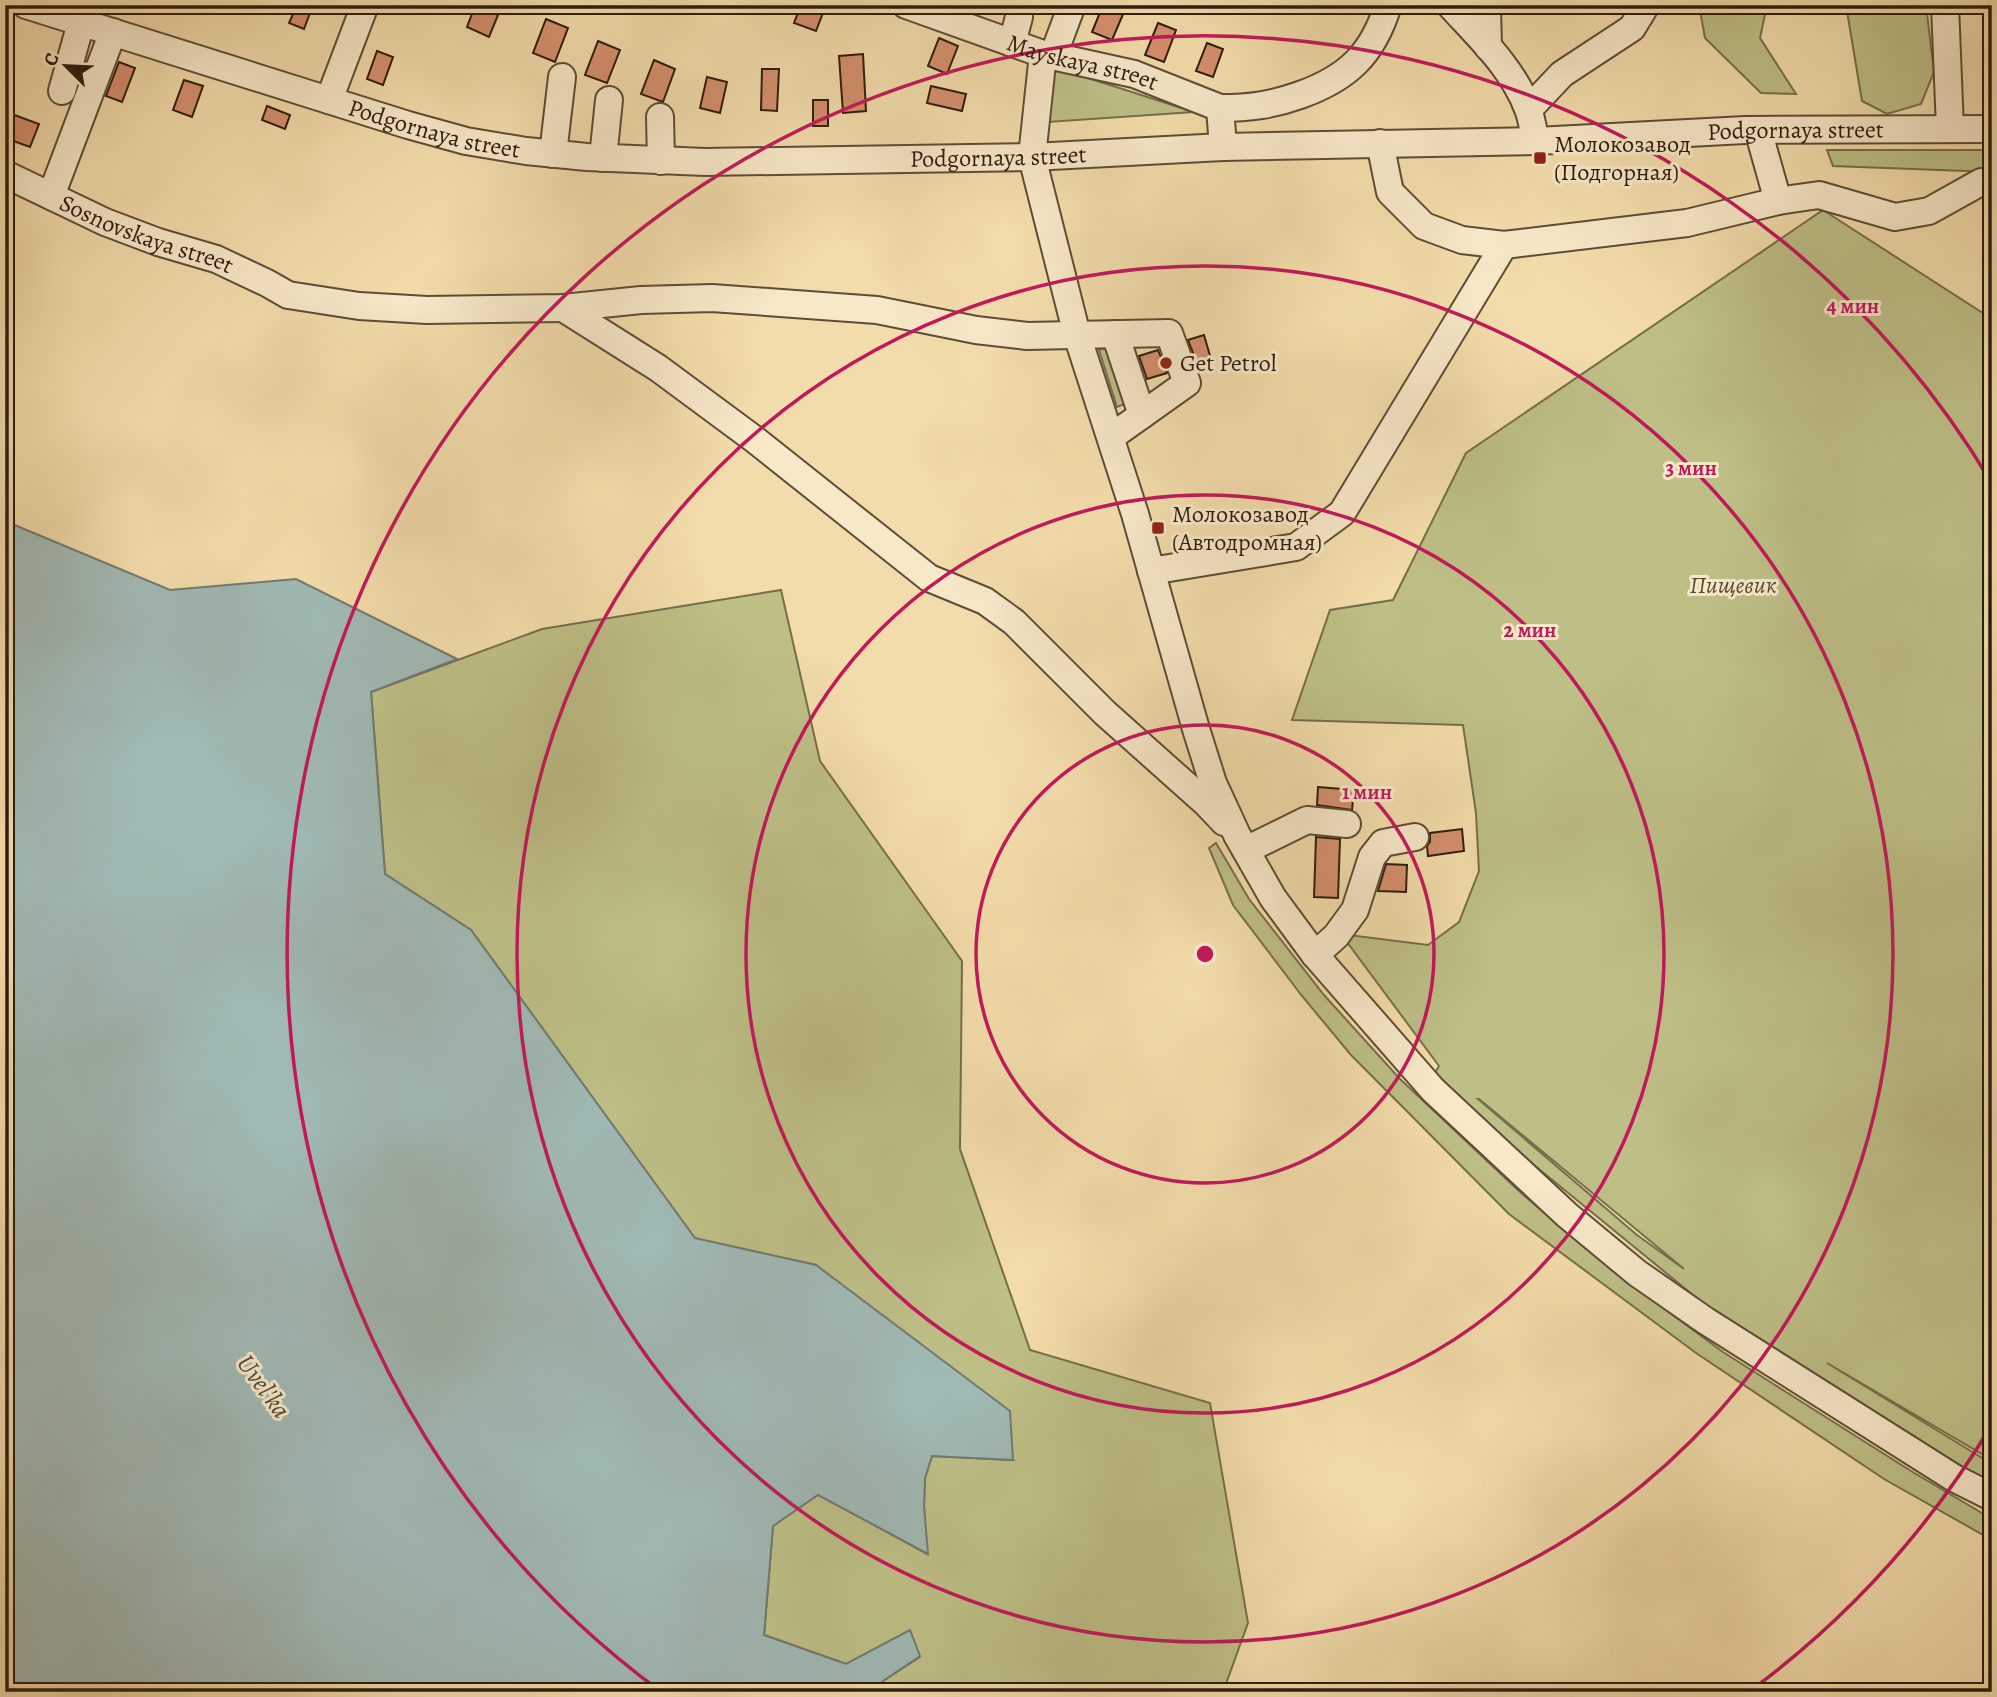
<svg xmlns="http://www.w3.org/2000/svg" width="1997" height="1697" font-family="Alegreya,serif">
  <rect width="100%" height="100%" fill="#f3dcab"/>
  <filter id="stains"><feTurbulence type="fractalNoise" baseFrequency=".00286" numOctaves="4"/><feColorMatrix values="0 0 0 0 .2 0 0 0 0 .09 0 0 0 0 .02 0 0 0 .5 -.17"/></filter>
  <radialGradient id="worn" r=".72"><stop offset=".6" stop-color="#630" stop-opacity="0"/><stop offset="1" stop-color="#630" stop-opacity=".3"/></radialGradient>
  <g fill="#bebf87" stroke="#766e4b" stroke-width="2" fill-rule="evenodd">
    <polygon points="1699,5 1767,5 1760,38 1796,94 1761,93 1705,38"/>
    <polygon points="1846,5 1926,5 1934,72 1921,104 1887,114 1862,101"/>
    <polygon points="1054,67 1194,112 1048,122"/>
    <polygon points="1827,150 1992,150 1992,172 1833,166"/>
    <path d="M1823 210 1992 319V1460L1827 1363 1992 1464V1485L1715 1313 1534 1165 1433 1076 1439 1066 1341 934 1428 945 1459 922 1479 871 1476 813 1463 725 1292 720 1330 610 1393 600 1466 453ZM1478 1099H1479L1684 1269 1637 1235Z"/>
    <polygon points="1107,347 1125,404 1117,407 1099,350"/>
    <polygon points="781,590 820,761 962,961 960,1149 1030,1350 1210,1403 1248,1623 1223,1692 871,1692 883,1681 920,1657 846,1664 764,1635 773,1526 818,1494 927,1554 924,1506 925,1478 932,1456 1013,1460 816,1265 695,1239 471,930 385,874 371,692 542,629"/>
    <polygon points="1216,843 1249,899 1324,995 1399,1078 1520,1192 1618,1275 1723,1352 1911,1471 1992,1519 1992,1540 1884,1479 1696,1353 1509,1214 1351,1055 1302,996 1233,905 1209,848"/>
  </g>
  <polygon fill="#a0b9b4" stroke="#727a72" stroke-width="2" points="5,521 170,590 296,579 457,659 371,692 385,874 471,930 695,1238 816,1265 1010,1411 1013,1460 932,1456 925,1478 924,1506 928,1554 818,1495 773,1526 764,1635 846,1664 910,1630 920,1656 883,1681 871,1692 5,1692"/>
  <g fill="#d58f6d" stroke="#2d1c0f" stroke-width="2">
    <polygon points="297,5 313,5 304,29 289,23"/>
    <polygon points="801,5 826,5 816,31 794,23"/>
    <polygon points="1103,5 1108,5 1124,12 1112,40 1092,32"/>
    <polygon points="475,6 498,15 489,37 467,27"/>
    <polygon points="546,19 568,28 555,62 533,53"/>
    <polygon points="1158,23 1176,30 1164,62 1145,55"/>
    <polygon points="939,38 958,46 947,74 928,66"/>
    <polygon points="598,41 620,50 607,83 585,75"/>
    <polygon points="1207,43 1223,49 1213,77 1196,71"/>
    <polygon points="377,51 393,57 383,85 367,79"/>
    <polygon points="863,54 866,111 843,113 839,56"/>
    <polygon points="654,60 675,69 663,102 641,94"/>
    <polygon points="119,62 135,68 122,102 106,96"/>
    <polygon points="762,69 779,69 777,111 761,110"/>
    <polygon points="707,77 727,82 720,113 700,108"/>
    <polygon points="184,80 203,86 192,117 173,110"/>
    <polygon points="931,86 966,94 962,111 927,103"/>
    <rect x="813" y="100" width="15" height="26"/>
    <polygon points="267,106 290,115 285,129 262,120"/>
    <polygon points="9,113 39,124 30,147 5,138 5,123"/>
    <polygon points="1204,335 1211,359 1197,363 1188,340"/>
    <polygon points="1158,350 1167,373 1147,379 1139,356"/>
    <polygon points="1318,787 1354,790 1352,810 1317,805"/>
    <polygon points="1462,829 1464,851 1428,856 1427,846 1430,842 1430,833"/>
    <polygon points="1316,837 1340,839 1338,898 1314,897"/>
    <polygon points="1386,864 1407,865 1406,892 1378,891"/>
  </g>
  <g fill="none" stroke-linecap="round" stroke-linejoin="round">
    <defs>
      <g id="minor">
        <path id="s1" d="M26 5 408 125 466 141 526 151 587 157 705 162 1032 157 1223 147 1536 141 1745 130 1992 129"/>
        <path id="s2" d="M906 5 1043 54 1134 74 1220 108 1223 147"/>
        <path d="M1450 5C1478 36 1513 68 1528 109 1532 119 1533 131 1536 141"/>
        <polyline points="1487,5 1488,47"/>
        <polyline points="1945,5 1950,129"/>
        <polyline points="1012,43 1019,17"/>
        <polyline points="1043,54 1032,157 1077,335 1135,514 1196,729 1213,783 1237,835 1273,898 1315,955 1433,1090 1567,1215 1637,1273 1706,1321 1954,1478 1992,1497"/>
        <polyline points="1053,56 1072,5"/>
        <polyline points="62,91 81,23 89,5"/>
        <polyline points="329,100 365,5"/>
        <path d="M1220 108C1250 108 1272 105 1300 95 1348 78 1373 54 1388 5"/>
        <polyline points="1529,109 1562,74 1632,28 1646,5"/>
        <polyline points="660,117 661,161"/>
        <polyline points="1758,130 1778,201"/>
        <polyline points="1380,143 1390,192 1424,226 1462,240 1504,245 1687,223 1778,201 1819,195 1895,217 1929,211 1981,182 1992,184"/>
        <polyline points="553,154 562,77"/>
        <polyline points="603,158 609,100"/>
        <path id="s3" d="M5 174 105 222 158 242 216 259 267 283 288 295 359 306 427 310 563 308 641 300 712 298 877 310 976 330 1027 336 1169 333 1187 383 1111 437"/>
        <polyline points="51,196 113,32"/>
        <polyline points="563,308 658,368 754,439 929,578 985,601 1014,622 1105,713 1206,803 1224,822"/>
        <polyline points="1115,334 1142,415"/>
        <polyline points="1151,571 1296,547 1342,513 1504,245"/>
        <polyline points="1246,850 1307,820 1347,824"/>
        <polyline points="1315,955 1336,936 1355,910 1372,857 1383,843 1415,837"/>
      </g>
    </defs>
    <use href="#minor" stroke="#5e4c36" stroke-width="30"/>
    <use href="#minor" stroke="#f7e8c8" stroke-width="26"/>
  </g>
  <g fill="none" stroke="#c2185b" stroke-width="3.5">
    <circle cx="1205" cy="954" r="229"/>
    <circle cx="1205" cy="954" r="459"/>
    <circle cx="1205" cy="954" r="688"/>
    <path d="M1991 1426A917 917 0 0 1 1750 1691M660 1691A917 917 0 1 1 1991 482"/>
  </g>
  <g fill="#8f2418" stroke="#f7e8c8" stroke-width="2.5">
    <rect x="1533" y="151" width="14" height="14" rx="3.5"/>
    <circle cx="1166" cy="363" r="7"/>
    <rect x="1151" y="521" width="14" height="14" rx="3.5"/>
  </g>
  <g text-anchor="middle" stroke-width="6" stroke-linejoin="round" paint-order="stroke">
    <g font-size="24" fill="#2d1c0f" stroke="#f7e8c8">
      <text dy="8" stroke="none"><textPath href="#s2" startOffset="186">Mayskaya street</textPath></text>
      <text dy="8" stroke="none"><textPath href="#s1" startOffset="427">Podgornaya street</textPath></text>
      <text dy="8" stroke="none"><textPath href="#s1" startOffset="1792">Podgornaya street</textPath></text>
      <text dy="8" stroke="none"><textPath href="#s1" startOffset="994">Podgornaya street</textPath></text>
      <text dy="8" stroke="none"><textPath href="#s3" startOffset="154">Sosnovskaya street</textPath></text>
    </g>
    <g font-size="24" fill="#2d1c0f" stroke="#f7e8c8" text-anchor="start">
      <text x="1554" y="152">Молокозавод<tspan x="1554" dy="28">(Подгорная)</tspan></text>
      <text x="1180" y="371">Get Petrol</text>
      <text x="1172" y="522">Молокозавод<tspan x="1172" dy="28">(Автодромная)</tspan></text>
    </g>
    <g font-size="24" font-style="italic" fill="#584d33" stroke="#f7e8c8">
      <text x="1733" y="593">Пищевик</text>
    </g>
    <g font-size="26" font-style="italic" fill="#504b41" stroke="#f7e8c8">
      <text transform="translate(264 1386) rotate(54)" y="9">Uvel'ka</text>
    </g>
  </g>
  <circle cx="1205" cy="954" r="10" fill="#c2185b" stroke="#f7e8c8" stroke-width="3.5"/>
  <g font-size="21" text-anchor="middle" font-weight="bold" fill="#c2185b" stroke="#f7e8c8" stroke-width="6" stroke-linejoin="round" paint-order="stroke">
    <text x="1853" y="313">4 мин</text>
    <text x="1691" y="475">3 мин</text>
    <text x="1530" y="637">2 мин</text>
    <text x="1367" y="799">1 мин</text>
  </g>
  <rect width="1997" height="1697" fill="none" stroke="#f3dcab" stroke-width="28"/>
  <rect x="7" y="7" width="1983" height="1683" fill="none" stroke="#2d1c0f" stroke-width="3.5"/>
  <rect x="14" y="14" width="1969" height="1669" fill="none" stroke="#2d1c0f" stroke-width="2"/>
  <g transform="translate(66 66) rotate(294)" stroke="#f7e8c8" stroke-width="5" paint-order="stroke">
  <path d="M0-5L12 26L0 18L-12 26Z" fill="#2d1c0f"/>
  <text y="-10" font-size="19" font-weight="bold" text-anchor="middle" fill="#2d1c0f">С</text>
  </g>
  <rect width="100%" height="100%" filter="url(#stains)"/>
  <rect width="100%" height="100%" fill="url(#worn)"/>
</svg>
